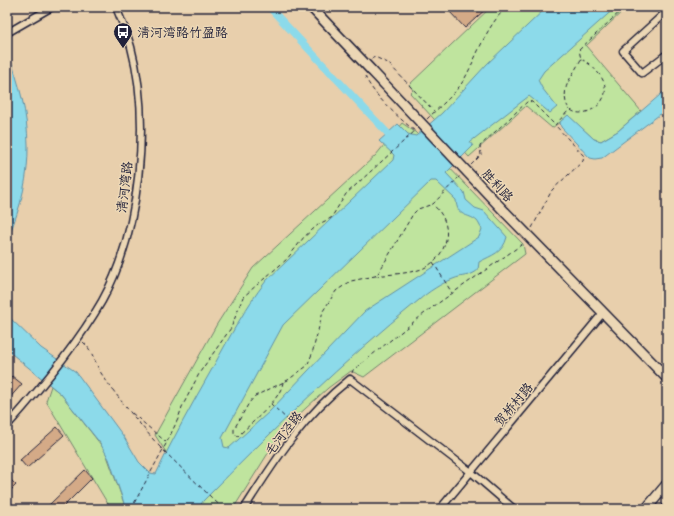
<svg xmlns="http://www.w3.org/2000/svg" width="674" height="516" font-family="Itim,'LXGW WenKai TC',sans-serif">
  <rect width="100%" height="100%" fill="#e8cfac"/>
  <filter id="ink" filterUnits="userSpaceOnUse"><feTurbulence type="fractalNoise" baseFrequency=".025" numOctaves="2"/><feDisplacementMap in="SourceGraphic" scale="8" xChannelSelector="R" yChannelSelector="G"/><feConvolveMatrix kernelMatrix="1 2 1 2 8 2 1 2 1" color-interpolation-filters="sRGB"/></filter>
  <g filter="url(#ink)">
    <g fill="#bfe49e" stroke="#70836c">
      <polygon points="491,7 627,7 586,46 641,111 618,131 601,141 594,139 568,116 552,128 526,106 469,157 410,93 413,90 409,85"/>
      <polygon points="402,123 415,132 523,244 525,254 364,377 351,371 328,388 284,428 233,509 202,509 155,435 217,324 253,268 376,155"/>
      <polygon points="51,386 61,394 105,450 126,509 111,509 46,401"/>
    </g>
    <g fill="#8cdaea" stroke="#6290a4" fill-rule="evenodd">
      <path d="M547 7H616L544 71 538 80 542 88 557 107 550 113 529 96 470 142 473 146 446 173 464 192 466 200 475 208 484 211 507 237C503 253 492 255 479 262L478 270C470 277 462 275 453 279 442 283 428 292 419 300 343 361 272 431 203 501L200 506 202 509H126L109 459 100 443 61 394 7 350V315L41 348 76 372 124 437 139 462 150 473 156 474C173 438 192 404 212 369 229 338 245 308 266 281L393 160 394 155 379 141 398 124 408 134 416 136 442 113 487 64ZM431 181H436L456 200C457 218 468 213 477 221 479 223 480 227 482 229L479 237 365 311 269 412 229 448 224 447 222 438 283 325Z"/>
      <path d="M7 50C33 119 37 171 7 240Z"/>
      <polygon points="667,89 667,109 602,158 595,159 590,158 561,127 560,122 568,115 594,139 601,141 618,131"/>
    </g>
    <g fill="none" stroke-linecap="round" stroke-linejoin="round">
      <polyline stroke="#8cdaea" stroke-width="7" points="269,7 394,140"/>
    </g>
    <g fill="#d4aa87" stroke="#22223b">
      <polygon points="453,7 488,7 465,28 449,11"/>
      <polygon points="12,376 22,384 7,401 7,381"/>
      <polygon points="57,427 64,435 27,468 20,460"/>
      <polygon points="85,470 92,478 61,509 53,509 49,505"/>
      <polygon points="7,476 16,485 7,494"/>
    </g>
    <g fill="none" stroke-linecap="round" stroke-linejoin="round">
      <defs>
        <g id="minor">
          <polyline points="667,11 623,51 642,73 667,54"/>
          <polyline points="7,33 52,7"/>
          <path d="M7 426C40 389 78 343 102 301 140 233 151 121 131 47 127 33 121 20 116 7"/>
          <path d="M244 509C275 460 304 415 350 379L471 472 514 509"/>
          <polyline points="440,509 602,314"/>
        </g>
        <g id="secondary">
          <polyline points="311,7 372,71"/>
          <polyline points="505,212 667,378"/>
          <polyline points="646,509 667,484"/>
          <polyline points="666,509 667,508"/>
        </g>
      </defs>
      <use href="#minor" stroke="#22223b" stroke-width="9"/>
      <use href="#secondary" stroke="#22223b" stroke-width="12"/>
      <g stroke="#22223b" stroke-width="1" stroke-dasharray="4 3" stroke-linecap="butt">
        <polyline points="371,59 375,57 388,63 434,111"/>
        <path d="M581 59C588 62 594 68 599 74 626 107 557 135 566 88 567 82 578 66 581 59L579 50 625 7"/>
        <path d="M365 76C372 94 400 119 415 131"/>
        <path d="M427 119C440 106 456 94 465 78 478 54 486 26 507 7"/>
        <polyline points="471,165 481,155 480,146 528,101 532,102 555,125"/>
        <polyline points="532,228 552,190 583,161 584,156 555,125 570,109"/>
        <polyline points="433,262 452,293"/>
        <path d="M375 276C390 274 410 274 424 268 449 256 455 223 433 205"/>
        <path d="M83 342C93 350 95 365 103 376 120 401 139 423 159 446"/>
        <polyline points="352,373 353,370 430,309 524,243"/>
        <path d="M283 382C281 400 251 423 238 436L234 434V429L249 403 255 396 288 380 307 366 312 354 323 311 336 291 351 281 375 276 379 272 413 214 418 209 433 204 460 176"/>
        <polyline points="271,404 293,425"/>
        <polyline points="132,413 166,442"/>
        <polyline points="215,501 224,509"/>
        <polyline points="131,509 167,442 178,419 182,407 200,372 231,328 243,297 287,259 304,237 319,224 331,218 346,194 416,130"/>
      </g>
      <use href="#minor" stroke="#ecd7b5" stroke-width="6"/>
      <use href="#secondary" stroke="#ecd7b5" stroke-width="9"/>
      <defs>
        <polyline id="secondary-bridge" points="372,71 505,212"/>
      </defs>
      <use href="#secondary-bridge" stroke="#22223b" stroke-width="12" stroke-linecap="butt"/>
      <polyline stroke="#22223b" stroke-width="1" stroke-dasharray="4 3" stroke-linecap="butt" points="159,446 215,501"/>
      <use href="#secondary-bridge" stroke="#ecd7b5" stroke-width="9"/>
    </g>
  </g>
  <defs>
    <symbol id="bus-pin" viewBox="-11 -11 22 30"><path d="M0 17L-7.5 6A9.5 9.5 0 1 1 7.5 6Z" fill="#22223b" stroke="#ecd7b5"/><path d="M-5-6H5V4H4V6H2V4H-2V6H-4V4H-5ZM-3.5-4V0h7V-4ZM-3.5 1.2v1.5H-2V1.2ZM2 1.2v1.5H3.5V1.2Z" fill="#fff"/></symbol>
  </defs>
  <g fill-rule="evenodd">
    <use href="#bus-pin" x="112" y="21" width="22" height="30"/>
  </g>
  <g text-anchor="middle" stroke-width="3" stroke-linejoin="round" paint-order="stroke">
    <g font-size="13" fill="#22223b" stroke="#ecd7b5" text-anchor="start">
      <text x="137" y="37">清河湾路竹盈路</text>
    </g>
    <g font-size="13" fill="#22223b" stroke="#ecd7b5">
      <text transform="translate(498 185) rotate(47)" y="5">胜利路</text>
      <text transform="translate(124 187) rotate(-83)" y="5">清河湾路</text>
      <text transform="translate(513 404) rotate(-50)" y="5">贺桥村路</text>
      <text transform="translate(283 433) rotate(-52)" y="5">毛河泾路</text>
    </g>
  </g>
  <rect width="674" height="516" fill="none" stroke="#ecd7b5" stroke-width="24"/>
  <rect x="12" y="12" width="650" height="492" fill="none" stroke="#22223b" stroke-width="1.5" filter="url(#ink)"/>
</svg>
